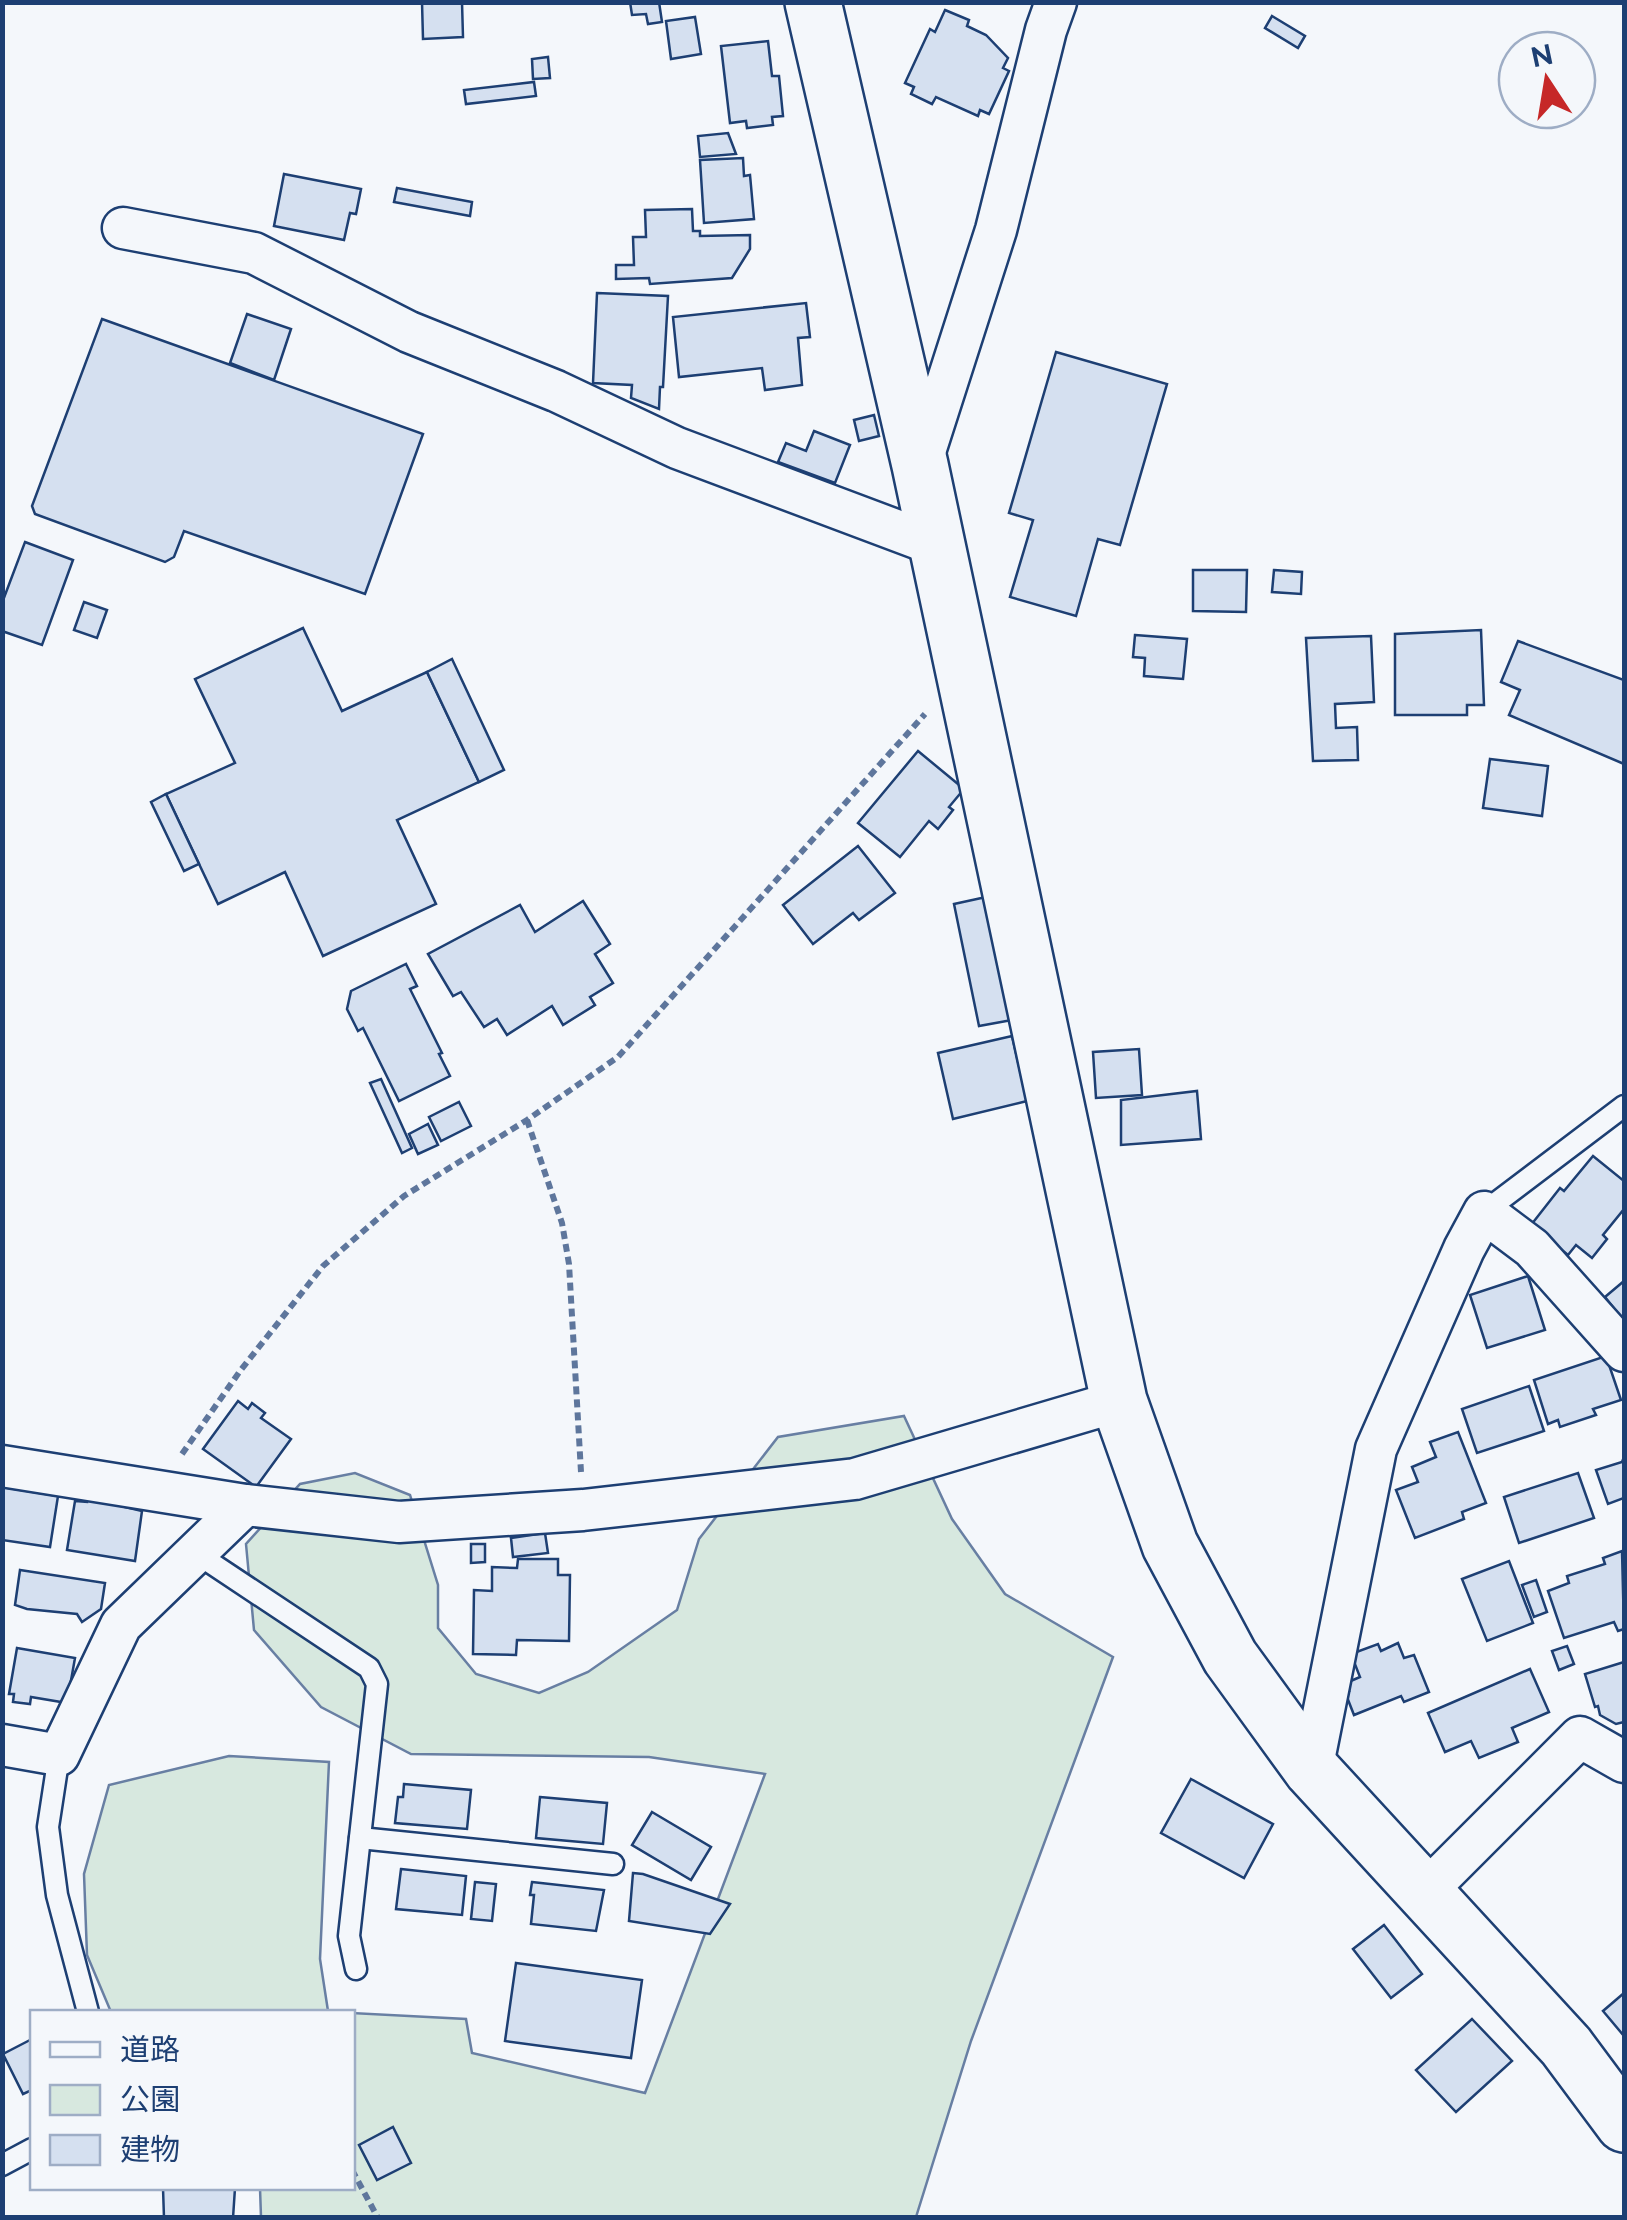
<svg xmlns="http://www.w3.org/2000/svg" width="1627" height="2220" font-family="Raleway,'Noto Sans JP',sans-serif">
  <rect width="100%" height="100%" fill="#f4f7fb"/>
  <g fill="#d7e8df" stroke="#687fa3" stroke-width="2.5">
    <polygon points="904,1416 952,1519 1005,1594 1113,1657 971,2041 916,2217 261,2217 260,2188 352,2188 352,2013 466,2019 472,2053 645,2093 765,1774 649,1757 411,1754 321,1707 254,1630 246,1544 300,1484 355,1473 410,1495 438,1585 438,1628 476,1674 539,1693 588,1672 677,1610 699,1539 778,1437"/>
    <polygon points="229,1756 329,1762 320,1959 328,2011 352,2012 111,2012 87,1955 84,1874 109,1785"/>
  </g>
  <g fill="#d5e0f0" stroke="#1d3f73" stroke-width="2.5">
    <polygon points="422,2 462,2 463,37 423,39"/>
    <polygon points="630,2 659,2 662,22 648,24 646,14 632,15"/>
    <polygon points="945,10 969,20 967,26 986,35 1008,58 1003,68 1009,71 989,114 980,110 978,116 936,97 932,104 911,94 914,87 905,83 930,29 935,32"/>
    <polygon points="1272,16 1305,36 1298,48 1265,28"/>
    <polygon points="695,17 701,54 671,59 666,21"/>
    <polygon points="768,41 772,76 779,76 783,116 772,117 773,125 747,128 746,121 730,123 721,46"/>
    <polygon points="548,57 550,78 533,79 532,59"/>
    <polygon points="534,82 536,96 466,104 464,90"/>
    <polygon points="728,133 736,154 700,157 698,136"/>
    <polygon points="743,158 744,176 750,175 754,219 704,223 700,160"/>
    <polygon points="284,174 361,189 356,214 350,213 344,240 274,226"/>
    <polygon points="397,188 472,202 470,216 394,202"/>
    <polygon points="692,209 693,231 700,231 700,236 750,235 750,249 732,278 650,284 649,278 616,279 616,265 634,265 633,237 646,237 645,210"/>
    <polygon points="597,293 668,296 663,387 660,387 659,409 631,398 632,385 593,383"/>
    <polygon points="806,303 810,337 798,338 802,385 765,390 762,368 679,377 673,317"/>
    <polygon points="247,314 291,329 274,380 230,363"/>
    <polygon points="102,319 423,434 365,594 184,531 174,557 165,562 35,514 32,506"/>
    <polygon points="1056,352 1167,384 1120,545 1098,539 1076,616 1010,597 1033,520 1009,513"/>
    <polygon points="874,415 879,436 859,441 854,420"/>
    <polygon points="814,431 850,445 835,483 778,462 786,443 806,451"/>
    <polygon points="25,542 73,560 42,645 2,631 2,603"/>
    <polygon points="1193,570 1247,570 1246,612 1193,611"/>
    <polygon points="1274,570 1302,572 1301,594 1272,592"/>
    <polygon points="84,602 107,610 97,638 74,630"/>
    <polygon points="303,628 342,711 427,672 479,782 397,820 436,904 323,956 285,872 218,904 166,794 235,763 195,679"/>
    <polygon points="1481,630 1484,705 1467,705 1467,715 1395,715 1395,634"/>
    <polygon points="1135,635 1187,639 1183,679 1144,676 1145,658 1133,657"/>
    <polygon points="1371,636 1374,702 1335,704 1336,728 1357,727 1358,760 1313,761 1306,638"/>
    <polygon points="1518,641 1624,680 1624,764 1509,715 1520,690 1501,682"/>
    <polygon points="452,659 504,770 479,782 427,672"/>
    <polygon points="918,751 964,789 949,807 953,810 938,829 929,821 900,857 858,823"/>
    <polygon points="1490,759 1548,766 1542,816 1483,808"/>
    <polygon points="166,794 199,864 184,871 151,802"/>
    <polygon points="858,846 895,893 859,920 853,913 813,944 783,905"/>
    <polygon points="986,897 1012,1020 979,1026 954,904"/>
    <polygon points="583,901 610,944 595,954 613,983 590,997 595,1005 563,1025 552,1006 507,1035 497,1019 484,1027 461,992 453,996 428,954 520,905 535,932"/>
    <polygon points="406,964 417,986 410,989 442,1053 439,1054 450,1076 399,1101 363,1028 358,1031 347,1009 351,991"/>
    <polygon points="1012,1036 1027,1101 953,1119 938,1053"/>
    <polygon points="1139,1049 1142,1095 1096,1098 1093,1052"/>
    <polygon points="381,1079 412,1148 402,1153 370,1083"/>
    <polygon points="1197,1091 1201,1139 1121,1145 1121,1100"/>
    <polygon points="459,1102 471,1126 441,1141 429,1117"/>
    <polygon points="428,1124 438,1145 418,1154 409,1134"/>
    <polygon points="1593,1156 1624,1181 1624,1209 1603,1235 1607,1239 1592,1258 1576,1245 1568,1255 1531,1225 1560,1188 1564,1191"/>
    <polygon points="1528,1276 1545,1330 1487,1348 1470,1295"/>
    <polygon points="1624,1281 1624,1321 1605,1297"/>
    <polygon points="1606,1356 1621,1400 1593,1409 1596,1415 1560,1427 1558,1420 1548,1424 1534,1380"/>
    <polygon points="1529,1386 1544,1431 1477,1453 1462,1409"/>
    <polygon points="238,1401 248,1409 252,1403 265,1413 261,1418 291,1439 256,1487 203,1449"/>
    <polygon points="1458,1432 1486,1503 1462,1512 1464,1519 1415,1538 1396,1490 1418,1482 1412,1467 1436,1457 1430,1442"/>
    <polygon points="1624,1457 1624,1498 1608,1504 1596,1470 1622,1462"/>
    <polygon points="1578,1473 1594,1518 1519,1543 1504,1497"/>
    <polygon points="2,1487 58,1496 50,1547 2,1540"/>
    <polygon points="87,1498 142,1511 135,1561 67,1550 75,1501 87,1502"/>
    <polygon points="545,1533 548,1553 513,1557 511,1538"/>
    <polygon points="471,1544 485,1544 485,1562 471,1563"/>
    <polygon points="1622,1551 1624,1629 1618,1631 1614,1622 1564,1638 1548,1591 1569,1583 1567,1576 1605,1564 1603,1558"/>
    <polygon points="518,1559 558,1559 558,1575 570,1575 569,1641 517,1640 516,1655 473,1654 474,1590 492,1591 492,1567 517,1568"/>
    <polygon points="1509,1561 1533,1623 1487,1641 1462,1579"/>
    <polygon points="20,1570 105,1583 101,1609 82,1622 77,1614 27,1609 15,1605"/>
    <polygon points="1536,1580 1547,1612 1534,1617 1522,1585"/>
    <polygon points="1398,1643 1404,1658 1414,1655 1429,1692 1404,1702 1401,1696 1354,1715 1345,1692 1349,1691 1346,1683 1360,1677 1351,1654 1378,1644 1381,1651"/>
    <polygon points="1567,1646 1574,1664 1559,1670 1552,1651"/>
    <polygon points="17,1648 75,1658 67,1703 31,1697 30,1704 13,1702 14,1694 9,1694"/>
    <polygon points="1624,1662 1624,1722 1616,1724 1600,1715 1598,1706 1595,1707 1585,1674"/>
    <polygon points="1530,1669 1549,1712 1512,1728 1518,1742 1479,1758 1471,1741 1445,1752 1428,1713"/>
    <polygon points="1191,1779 1273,1824 1244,1878 1161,1833"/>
    <polygon points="404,1784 471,1790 467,1829 395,1823 398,1797 403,1797"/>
    <polygon points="540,1797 607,1803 603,1844 536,1838"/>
    <polygon points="652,1812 711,1847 691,1880 632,1845"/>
    <polygon points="401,1869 466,1876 462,1915 396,1909"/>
    <polygon points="633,1873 643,1874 730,1904 710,1934 629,1921"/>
    <polygon points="475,1882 496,1884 492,1921 471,1919"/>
    <polygon points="532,1882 604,1890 596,1931 531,1924 534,1895 530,1895"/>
    <polygon points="1384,1925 1422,1974 1391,1998 1353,1949"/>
    <polygon points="516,1963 642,1980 631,2058 505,2041"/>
    <polygon points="1624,1993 1624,2036 1603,2011"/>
    <polygon points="1472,2019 1512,2061 1456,2112 1416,2070"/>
    <polygon points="32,2039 32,2090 23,2094 3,2054"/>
    <polygon points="393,2127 411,2163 377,2180 359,2145"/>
    <polygon points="163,2188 235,2188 233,2218 164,2218"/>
  </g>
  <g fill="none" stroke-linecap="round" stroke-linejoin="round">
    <defs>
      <g id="lane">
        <polyline points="1484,1212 1624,1106"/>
        <polyline points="196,1553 369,1668 377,1684 349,1936 356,1969"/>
        <polyline points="59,1755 48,1827 57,1895 88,2012"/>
        <polyline points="360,1838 613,1864"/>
        <polyline points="2,2165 32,2149"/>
      </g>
      <g id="street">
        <polyline points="123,228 254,253 409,332 556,391 677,448 938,546"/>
        <polyline points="921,464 996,230 1046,30 1056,2"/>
        <polyline points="2,1466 245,1505 399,1522 583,1510 855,1479 1119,1401"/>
        <polyline points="2,1745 59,1755 121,1625 245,1505"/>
        <polyline points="1312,1770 1376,1449 1464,1249 1484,1212 1532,1248 1624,1351"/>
        <polyline points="1423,1894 1580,1737 1624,1762"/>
      </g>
      <polyline id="secondary" points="813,2 920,465 1119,1401 1170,1545 1230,1657 1312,1770 1566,2046 1624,2124"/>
    </defs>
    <use href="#lane" stroke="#1d3f73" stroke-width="25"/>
    <use href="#street" stroke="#1d3f73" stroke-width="45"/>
    <use href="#secondary" stroke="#1d3f73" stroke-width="60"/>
    <g stroke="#5e769c" stroke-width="6" stroke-dasharray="8 5" stroke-linecap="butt">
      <polyline points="527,1120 562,1223 569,1264 581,1472"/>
      <polyline points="182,1454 240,1371 323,1266 404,1196 527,1120 618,1057 925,714"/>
      <polyline points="352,2170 378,2218"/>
    </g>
    <use href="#lane" stroke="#f4f7fb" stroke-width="20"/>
    <use href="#street" stroke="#f4f7fb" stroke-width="40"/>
    <use href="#secondary" stroke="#f4f7fb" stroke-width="55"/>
  </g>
  <rect width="1627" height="2220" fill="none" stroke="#1d3f73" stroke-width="10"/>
  <rect x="30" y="2010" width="325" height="180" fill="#f4f7fb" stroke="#9eadc5" stroke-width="2.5"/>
  <rect x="50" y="2042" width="50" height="15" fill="#f4f7fb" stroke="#9eadc5" stroke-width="2.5"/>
  <text x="120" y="2060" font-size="30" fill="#1d3f73">道路</text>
  <rect x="50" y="2085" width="50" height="30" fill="#d7e8df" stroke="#9eadc5" stroke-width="2.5"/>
  <text x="120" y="2110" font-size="30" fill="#1d3f73">公園</text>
  <rect x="50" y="2135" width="50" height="30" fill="#d5e0f0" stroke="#9eadc5" stroke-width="2.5"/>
  <text x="120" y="2160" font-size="30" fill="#1d3f73">建物</text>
  <g transform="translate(1547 80) rotate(348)"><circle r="48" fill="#f4f7fb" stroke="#9eadc5" stroke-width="2.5"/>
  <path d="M0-8L18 38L0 25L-18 38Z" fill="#c62828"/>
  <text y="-15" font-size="28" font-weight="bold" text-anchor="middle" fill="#1d3f73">N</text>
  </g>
</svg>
